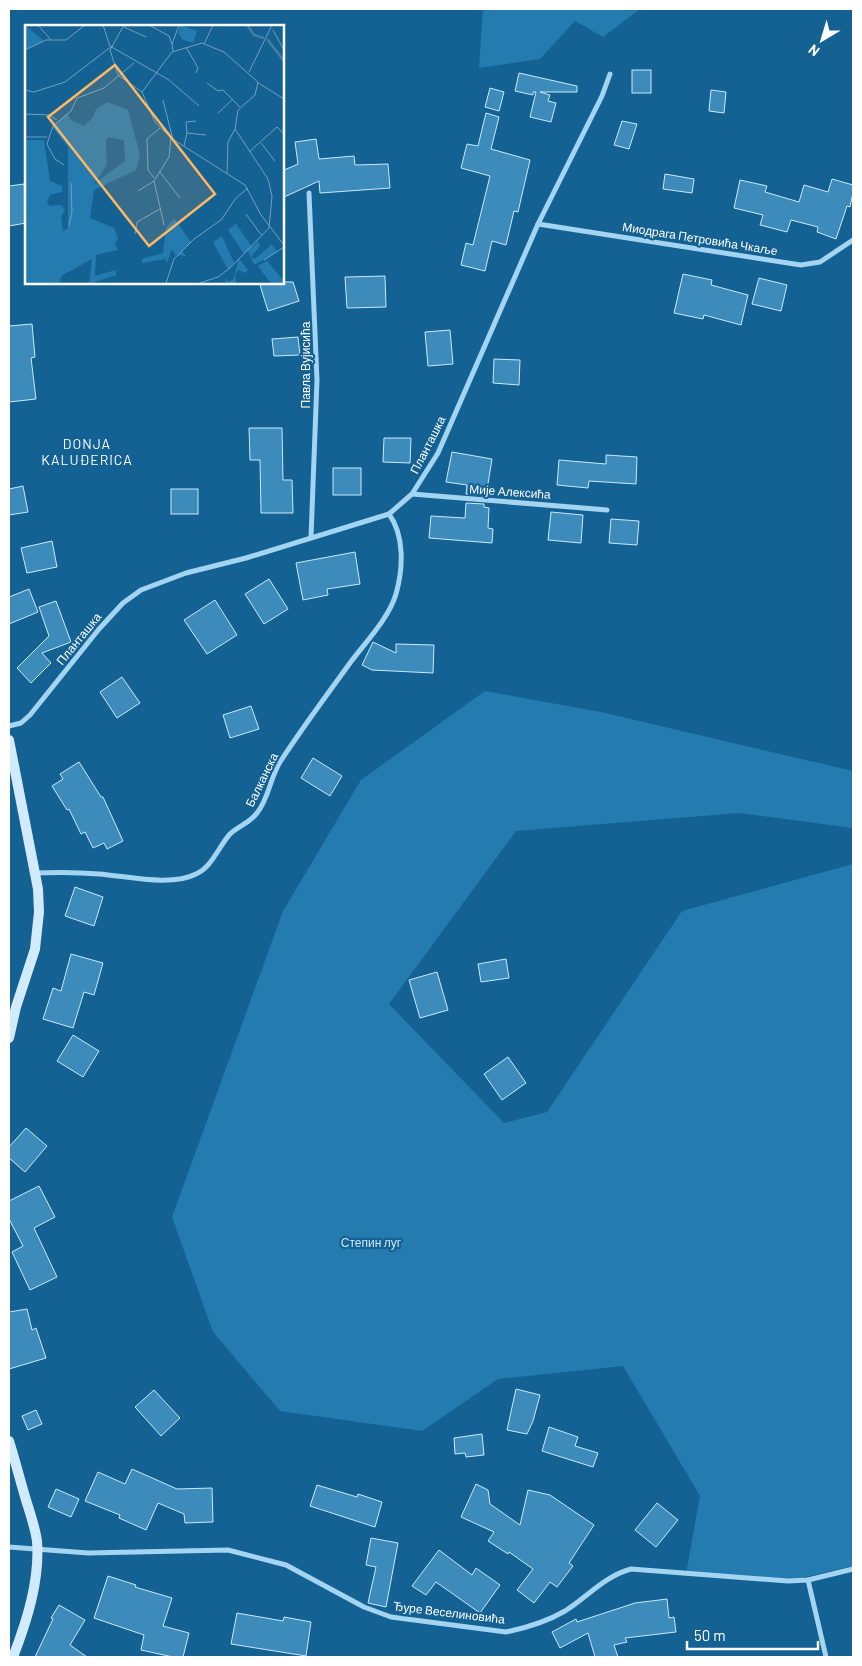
<svg xmlns="http://www.w3.org/2000/svg" width="862" height="1666" font-family="Barlow,sans-serif">
  <rect width="100%" height="100%" fill="#146193"/>
  <g fill="#247bb0">
    <polygon points="483,9 640,9 603,37 575,21 540,59 479,68"/>
    <polygon points="485,691 601,712 853,771 853,828 739,813 516,831 389,1004 504,1123 547,1112 682,911 853,864 853,1566 788,1581 686,1574 700,1496 623,1366 498,1379 422,1431 280,1411 213,1332 172,1217 283,911 361,780"/>
  </g>
  <g fill="#3d8bbb" stroke="#cbe9fc">
    <rect x="632" y="70" width="19" height="23"/>
    <polygon points="519,73 577,86 577,92 540,92 550,95 548,101 556,103 551,122 530,117 536,92 533,92 533,95 515,91"/>
    <polygon points="490,88 504,92 499,111 485,107"/>
    <polygon points="711,90 726,92 724,113 709,111"/>
    <polygon points="486,113 499,117 491,149 530,160 518,212 514,211 506,245 492,241 485,271 461,265 466,243 473,245 490,176 461,168 467,144 478,146"/>
    <polygon points="622,121 637,124 629,149 614,145"/>
    <polygon points="316,139 319,159 354,156 355,165 388,164 390,188 320,193 319,181 282,198 282,171 298,164 295,142"/>
    <polygon points="665,174 694,179 692,193 663,189"/>
    <polygon points="832,179 853,185 853,193 850,207 847,206 836,239 817,232 818,227 791,220 787,232 760,225 763,215 734,208 740,180 767,186 765,192 799,202 804,185 828,192"/>
    <polygon points="24,184 26,199 26,223 9,226 9,186"/>
    <polygon points="683,274 712,280 711,285 748,295 741,325 704,315 703,319 674,313"/>
    <polygon points="385,276 386,307 347,308 345,277"/>
    <polygon points="759,278 787,285 781,311 752,304"/>
    <polygon points="269,282 293,282 299,301 268,311 260,285"/>
    <polygon points="32,324 35,357 31,358 36,399 9,402 9,326"/>
    <polygon points="450,330 453,364 428,366 425,332"/>
    <polygon points="298,337 300,355 274,356 272,339"/>
    <polygon points="494,359 520,360 519,385 493,383"/>
    <polygon points="249,428 282,428 283,480 292,480 293,513 261,513 260,460 250,460"/>
    <polygon points="384,438 411,438 410,463 383,462"/>
    <polygon points="452,452 492,459 486,496 466,494 467,485 446,482"/>
    <polygon points="606,455 637,457 636,484 589,481 588,488 557,485 559,460 606,464"/>
    <rect x="333" y="468" width="28" height="27"/>
    <polygon points="23,486 28,512 9,515 9,489"/>
    <rect x="171" y="489" width="27" height="25"/>
    <polygon points="466,503 484,504 484,507 489,508 488,528 493,529 492,543 429,538 431,516 465,518"/>
    <polygon points="551,512 583,515 581,543 548,540"/>
    <polygon points="611,519 639,521 637,545 609,543"/>
    <polygon points="52,541 57,567 27,573 21,548"/>
    <polygon points="355,552 360,584 327,589 328,595 303,600 296,563"/>
    <polygon points="269,579 288,609 264,624 245,594"/>
    <polygon points="29,589 38,612 9,624 9,597"/>
    <polygon points="215,600 237,635 207,654 184,620"/>
    <polygon points="56,601 71,642 42,653 51,663 31,683 17,668 49,636 39,607"/>
    <polygon points="373,642 396,653 396,644 434,645 433,673 372,670 362,665"/>
    <polygon points="122,677 140,703 117,718 100,692"/>
    <polygon points="251,706 259,729 230,738 223,715"/>
    <polygon points="313,758 342,776 330,796 301,778"/>
    <polygon points="79,762 101,797 103,797 123,841 107,849 104,843 93,848 85,832 81,834 69,809 67,810 52,786 63,779 60,774"/>
    <polygon points="75,887 103,897 94,926 65,916"/>
    <polygon points="71,954 103,963 94,995 84,992 73,1028 43,1019 53,988 61,991"/>
    <polygon points="506,959 509,978 481,982 478,964"/>
    <polygon points="437,972 448,1010 420,1018 409,980"/>
    <polygon points="73,1035 99,1051 83,1077 57,1061"/>
    <polygon points="508,1057 526,1083 502,1100 484,1074"/>
    <polygon points="26,1128 47,1146 25,1172 9,1158 9,1147"/>
    <polygon points="39,1186 55,1217 34,1228 57,1277 30,1290 12,1252 23,1246 9,1219 9,1201"/>
    <polygon points="27,1309 32,1330 36,1328 46,1358 9,1369 9,1312"/>
    <polygon points="516,1389 540,1395 533,1421 527,1434 507,1430"/>
    <polygon points="154,1390 180,1418 161,1436 135,1407"/>
    <polygon points="36,1410 42,1424 28,1430 22,1416"/>
    <polygon points="549,1427 578,1437 575,1446 598,1453 593,1467 542,1451"/>
    <polygon points="482,1434 484,1455 466,1457 465,1453 455,1454 454,1438"/>
    <polygon points="132,1469 177,1489 212,1488 213,1522 185,1523 184,1514 158,1503 146,1530 119,1518 120,1515 85,1501 98,1472 125,1484"/>
    <polygon points="476,1484 488,1490 490,1504 520,1525 528,1490 550,1495 594,1525 569,1563 573,1566 557,1587 550,1582 534,1603 517,1590 533,1569 509,1552 508,1554 488,1541 494,1532 461,1517"/>
    <polygon points="317,1485 357,1497 358,1494 382,1502 375,1527 310,1506"/>
    <polygon points="56,1489 79,1499 71,1517 48,1507"/>
    <polygon points="657,1503 678,1520 656,1547 635,1530"/>
    <polygon points="371,1538 398,1543 386,1607 368,1603 376,1567 366,1565"/>
    <polygon points="439,1550 472,1575 476,1568 500,1585 480,1613 436,1582 426,1595 412,1586"/>
    <polygon points="108,1576 136,1585 135,1587 172,1598 163,1626 189,1633 183,1657 173,1657 141,1650 144,1635 94,1618"/>
    <polygon points="667,1599 669,1618 674,1617 676,1632 625,1638 627,1642 614,1645 618,1657 595,1657 588,1633 560,1648 552,1632 576,1619 577,1622 635,1603"/>
    <polygon points="59,1605 85,1620 70,1645 87,1657 35,1657 53,1619 51,1618"/>
    <polygon points="237,1613 283,1621 284,1617 311,1622 306,1656 231,1644"/>
  </g>
  <g fill="none" stroke-linecap="round" stroke-linejoin="round">
    <g stroke="#a3d4f1" stroke-width="5">
      <polyline points="309,193 317,380 311,537"/>
      <polyline points="538,224 801,265 820,262 853,240"/>
      <polyline points="412,494 607,510"/>
      <polyline points="9,726 21,723 30,715 99,629 123,603 141,590 186,573 246,558 389,514 412,494 438,453 538,224 602,96 610,74"/>
      <path d="M35 873C57 872 77 872 99 874 127 876 171 887 196 874 212 867 219 846 230 834 238 826 250 823 257 813 269 798 270 778 280 762 302 728 326 696 350 663 365 643 389 618 396 594 403 569 405 536 389 514"/>
      <path d="M9 1547 88 1553 228 1550 286 1565 364 1607 391 1617 506 1632C526 1628 546 1622 565 1611 587 1597 605 1576 631 1569L788 1581 808 1580 853 1569"/>
      <polyline points="808,1580 826,1657"/>
    </g>
    <g stroke="#d2ebfc" stroke-width="10">
      <polyline points="9,740 38,889 39,912 35,949 16,1007 9,1038"/>
      <path d="M9 1441C15 1460 20 1480 26 1500 30 1513 35 1527 37 1541 40 1580 27 1621 13 1657"/>
    </g>
  </g>
  <g text-anchor="middle" stroke-width="4.5" stroke-linejoin="round" paint-order="stroke">
    <g font-size="12" fill="#fff" stroke="#146193">
      <text transform="translate(700 239) rotate(9)" y="4">Миодрага Петровића Чкаље</text>
      <text transform="translate(306 365) rotate(-90)" y="4">Павла Вујисића</text>
      <text transform="translate(428 445) rotate(-63)" y="4">Планташка</text>
      <text transform="translate(510 492) rotate(4)" y="4">Мије Алексића</text>
      <text transform="translate(79 639) rotate(-51)" y="4">Планташка</text>
      <text transform="translate(262 780) rotate(-64)" y="4">Балканска</text>
      <text transform="translate(449 1613) rotate(7)" y="4">Ђуре Веселиновића</text>
    </g>
    <g font-size="12" fill="#cbe9fc" stroke="#146193">
      <text x="371" y="1247">Степин луг</text>
    </g>
    <g font-size="14" letter-spacing="1" fill="#fff" stroke="#146193">
      <text x="87" y="449">DONJA<tspan x="87" dy="16">KALUĐERICA</tspan></text>
    </g>
  </g>
  <g transform="translate(25 25)">
    <rect width="259" height="259" fill="#146193"/>
    <path d="M0 0 19 16 0 25ZM155 0 172 6 168 18 158 15 153 8ZM83 77 103 85 115 130 111 145 69 165 65 193 89 203 93 213 90 218 93 225 71 230 70 251 91 245V250L64 259 67 234 36 251 35 259H0V115H19L25 156 37 161V167L25 170 22 177 25 181 36 180 40 185 36 192 38 206 43 203V122L27 102 42 88 46 95 59 101 68 92 71 84ZM83 112 99 115 100 136 68 160 82 140 81 116ZM149 193 166 217 157 226 161 231 150 230 147 224 142 238 140 234 117 238V234L138 228 141 203ZM211 199 227 222 233 216 235 221 226 232 230 234 247 219 252 227 229 240 223 226 219 229 203 205ZM197 211 209 238 203 245 188 217ZM214 233 223 245 221 248 213 245 210 250 212 259H201L200 253 203 257 208 255ZM242 236 259 256V259H246L233 241Z" fill="#247bb0" fill-rule="evenodd"/>
    <path fill="none" stroke="#467da0" stroke-width="2.5" d="M222 0 229 10 239 13M242 14 259 36"/>
    <path fill="none" stroke="#72a0be" stroke-width="1" d="M13 0 26 15M78 0 85 21 144 55 174 81M99 0 85 25 93 50 117 67 130 97 146 113 220 160 236 190 259 220M124 0 144 11 147 19M99 2 121 12M248 5 259 25M179 19 188 0M161 22 173 43 171 48M0 25 21 15H41L60 0M148 26 147 19 154 0M224 47 247 0M182 58 193 66 198 65 215 82M0 65 9 67 40 57 87 21M117 67 147 27 177 18 199 27 235 59 259 74M138 75 148 115M193 88 207 75M0 89 24 90 32 95M210 104 243 154 247 171 244 203M162 108 181 110M0 112H22M236 118 250 136M159 121 162 108 161 97 171 96M224 127 252 102 259 109M39 140 30 134 22 119 28 101 46 86 52 73 79 63 109 38M134 146 155 173M202 148 203 117 210 104 213 85 230 70 233 57M129 153 123 145 122 114 135 103M113 166 129 156M221 189 237 211M139 200 129 156 144 132 146 113M44 201 47 187 46 158M110 209 112 197 135 184M239 235 259 222M141 258 149 234 169 214 196 195 211 173 223 163M172 259 193 252 205 243 244 203"/>
    <path fill="#ffb864" fill-opacity="0.15" stroke="#ffb864" stroke-width="2.5" d="M90 40 190 169 124 221 23 92Z"/>
    <rect width="259" height="259" fill="none" stroke="#fff" stroke-width="2.5"/>
  </g>
  <rect width="862" height="1666" fill="none" stroke="#ffffff" stroke-width="20"/>
  <g transform="translate(822 40) rotate(218)" stroke="#146193" stroke-width="4" paint-order="stroke">
  <path d="M0-4L9 19L0 12L-9 19Z" fill="#ffffff"/>
  <text y="-8" font-size="14" font-weight="bold" text-anchor="middle" fill="#ffffff">N</text>
  </g>
  <path d="M687 1641v8h131v-8" fill="none" stroke="#ffffff" stroke-width="2.5"/>
  <text x="694" y="1641" font-size="15" fill="#ffffff" stroke="#146193" stroke-width="4" paint-order="stroke">50 m</text>
</svg>
